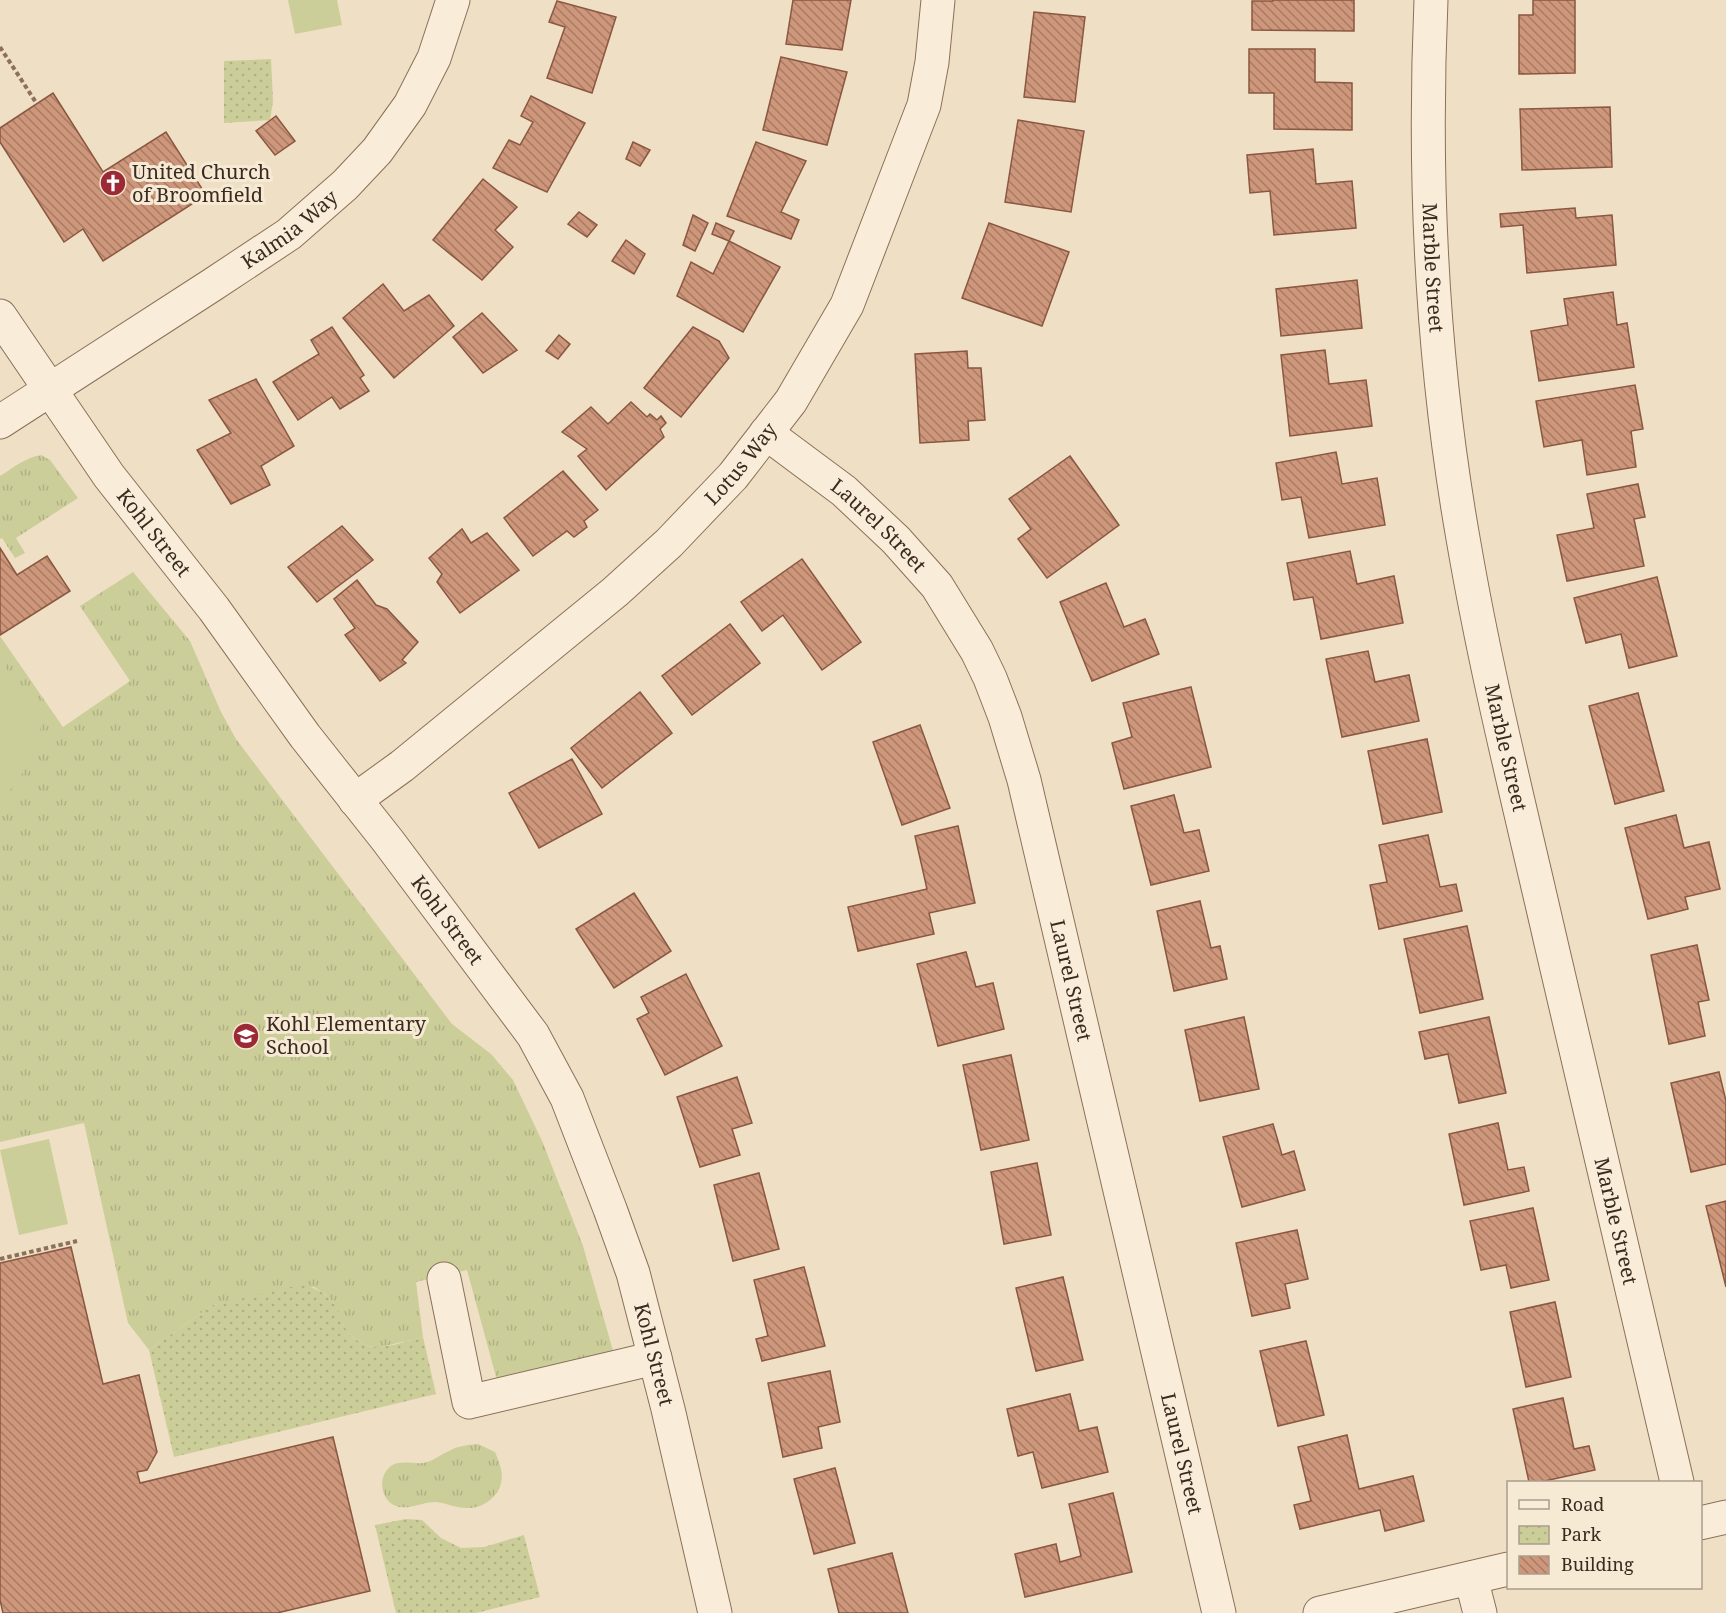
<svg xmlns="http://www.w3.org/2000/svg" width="1726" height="1613" font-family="'Noto Serif',serif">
  <defs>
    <pattern id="grass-tufts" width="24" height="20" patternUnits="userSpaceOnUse" patternTransform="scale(1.5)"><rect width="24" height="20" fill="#ccce99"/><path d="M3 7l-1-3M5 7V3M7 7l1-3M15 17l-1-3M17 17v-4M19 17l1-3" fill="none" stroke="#b0b183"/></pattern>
    <pattern id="park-dots" width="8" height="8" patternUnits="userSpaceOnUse" patternTransform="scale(1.5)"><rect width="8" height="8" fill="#ccce99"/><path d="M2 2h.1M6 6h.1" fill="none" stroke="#b0b183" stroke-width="1.8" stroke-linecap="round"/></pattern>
    <pattern id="building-back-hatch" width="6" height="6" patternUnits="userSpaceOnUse" patternTransform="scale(1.5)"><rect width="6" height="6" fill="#ce967b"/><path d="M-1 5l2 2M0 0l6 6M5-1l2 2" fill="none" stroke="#a87b64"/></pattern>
  </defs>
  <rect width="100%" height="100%" fill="#efdfc5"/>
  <g fill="url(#grass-tufts)">
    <path d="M41 455 50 460 78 498 16 538 25 553 15 558 2 538 0 539V476C13 468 26 457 41 455Z"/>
    <polygon points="133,572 190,641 221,712 236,739 452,1024 491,1054 513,1080 543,1143 583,1246 614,1354 498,1384 467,1270 416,1282 423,1337 377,1348 365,1345 355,1339 346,1331 334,1303 326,1295 314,1287 213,1305 149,1350 128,1323 84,1123 0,1142 0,636 63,727 130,681 80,606"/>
    <path d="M478 1444 495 1452C499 1462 504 1472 501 1483 498 1498 481 1509 467 1508 456 1508 446 1503 435 1502 423 1502 411 1509 399 1507 381 1503 376 1477 391 1466 399 1460 412 1464 422 1463 432 1462 438 1456 447 1452 457 1446 467 1445 478 1444Z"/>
  </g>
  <g fill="url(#park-dots)">
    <polygon points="271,59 273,101 270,120 224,123 224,61"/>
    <path d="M300 1285C313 1287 323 1291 332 1301 345 1316 339 1331 360 1342 365 1345 371 1348 377 1347 392 1347 408 1340 423 1337L436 1394 174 1457 149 1350 213 1305Z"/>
    <polygon points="406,1519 422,1520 441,1538 461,1548 484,1547 524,1535 540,1597 476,1613 396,1613 375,1525"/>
  </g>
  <g fill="#ccce99">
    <polygon points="288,0 337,0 342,25 295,34"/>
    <path d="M0 661C13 677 43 710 40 732 38 742 32 753 28 763 21 776 13 790 0 799Z"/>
    <polygon points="49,1139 68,1224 19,1235 0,1150"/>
  </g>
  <g fill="url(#building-back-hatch)" stroke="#8a5740" stroke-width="1.5">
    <polygon points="793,0 851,0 842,50 786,44"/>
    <polygon points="1273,0 1354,0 1354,31 1252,30 1252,1 1273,1"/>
    <polygon points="1533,0 1575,0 1575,73 1519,74 1519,15 1533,15"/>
    <polygon points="557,1 616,17 592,93 547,78 565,27 549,22"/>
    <polygon points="1034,12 1085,17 1075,102 1024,97"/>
    <polygon points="1249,49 1315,49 1315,82 1352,83 1352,130 1274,129 1274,93 1249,93"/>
    <polygon points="781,57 847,72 827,145 763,130"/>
    <polygon points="53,93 103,172 166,132 206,195 103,261 83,229 64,242 0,142 0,128"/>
    <polygon points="531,96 585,123 547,192 493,168 509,140 520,145 533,122 521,116"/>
    <polygon points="1610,107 1612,167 1522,170 1520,109"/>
    <polygon points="276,116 295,141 275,155 256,131"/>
    <polygon points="1018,120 1084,131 1071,212 1005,202"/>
    <polygon points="633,142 650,150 640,166 626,159"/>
    <polygon points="756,142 806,161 781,212 799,220 791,239 727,216"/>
    <polygon points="1313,149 1316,184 1352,181 1356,228 1274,235 1270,191 1250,193 1247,155"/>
    <polygon points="483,179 517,207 495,230 513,247 482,280 433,240"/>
    <polygon points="1575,208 1576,218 1612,215 1616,265 1527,273 1523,225 1501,227 1500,214"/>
    <polygon points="579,212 597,225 587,237 568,224"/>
    <polygon points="693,215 708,223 695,251 683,245"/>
    <polygon points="716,223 734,231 729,241 712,234"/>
    <polygon points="989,223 1069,252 1042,326 962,298"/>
    <polygon points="626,240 645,254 634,274 612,261"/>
    <polygon points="729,241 780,267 743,332 677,296 691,262 713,274"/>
    <polygon points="1357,280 1362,328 1281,336 1276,289"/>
    <polygon points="383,284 404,311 429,295 454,326 394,378 343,318"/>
    <polygon points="1613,292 1617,325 1627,323 1634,367 1539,381 1531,331 1568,325 1564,299"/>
    <polygon points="482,313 517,350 483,373 453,337"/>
    <polygon points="332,327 364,375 360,378 369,391 340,409 332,397 298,420 273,382 319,354 311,340"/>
    <polygon points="693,327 719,341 729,358 681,417 644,388"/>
    <polygon points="559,335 570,344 558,359 546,351"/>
    <polygon points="1325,350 1329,384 1366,380 1372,426 1290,436 1281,355"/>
    <polygon points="967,351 968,368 981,368 985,420 968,421 969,440 920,443 915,354"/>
    <polygon points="256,379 294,446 261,466 270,485 231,504 197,450 231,433 209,400"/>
    <polygon points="1635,385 1643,429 1631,431 1636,467 1587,475 1582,440 1544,447 1536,401"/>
    <polygon points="631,402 647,417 650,414 657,420 661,416 666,423 660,429 664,437 606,490 578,456 587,449 562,432 591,407 608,424"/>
    <polygon points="1336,452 1342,484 1377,478 1385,525 1309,538 1301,497 1282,500 1276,463"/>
    <polygon points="1070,456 1119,525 1047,578 1018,539 1031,529 1009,499"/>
    <polygon points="563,471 598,510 584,521 587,527 574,537 567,531 533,556 504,518"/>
    <polygon points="1638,484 1645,517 1634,519 1644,566 1567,581 1557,535 1594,528 1587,494"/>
    <polygon points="342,526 373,560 317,602 288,567"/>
    <polygon points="462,529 471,543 487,533 519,570 460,613 437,582 442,574 429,558"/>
    <polygon points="0,548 17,575 47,556 70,591 0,635"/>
    <polygon points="1350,551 1357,584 1394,576 1403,623 1321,639 1313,597 1294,600 1287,563"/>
    <polygon points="802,559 861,642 822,670 783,615 762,631 741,602"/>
    <polygon points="1657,577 1677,656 1629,668 1621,634 1586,643 1574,598"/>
    <polygon points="357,580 376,605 387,609 418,642 402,660 406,663 380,681 345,635 355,628 334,599"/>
    <polygon points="1106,583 1124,627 1145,619 1159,654 1092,681 1060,602"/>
    <polygon points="730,624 760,663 692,715 662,676"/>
    <polygon points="1368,651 1375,682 1409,675 1419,721 1342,737 1326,659"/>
    <polygon points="1191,687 1211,767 1124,789 1112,743 1132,737 1123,703"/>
    <polygon points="640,692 672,733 602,788 571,748"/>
    <polygon points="1638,693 1664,791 1615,804 1589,706"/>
    <polygon points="920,725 950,808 902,825 873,742"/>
    <polygon points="1427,739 1442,812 1383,824 1368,751"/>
    <polygon points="572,759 602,814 539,848 509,793"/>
    <polygon points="1174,795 1184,833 1199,830 1209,871 1151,885 1131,806"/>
    <polygon points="1676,815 1684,848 1709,842 1720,889 1685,897 1688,909 1648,919 1625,828"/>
    <polygon points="958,826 975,903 929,913 934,934 858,951 848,907 927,889 915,836"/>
    <polygon points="1428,835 1440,887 1456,884 1462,911 1379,929 1370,885 1387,882 1379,845"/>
    <polygon points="634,893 671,951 614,988 576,929"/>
    <polygon points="1200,901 1211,948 1220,946 1227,979 1174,991 1157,911"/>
    <polygon points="1467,926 1483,999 1420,1013 1404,939"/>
    <polygon points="1697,945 1709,1000 1698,1002 1705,1036 1669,1044 1651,955"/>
    <polygon points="966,952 976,987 993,983 1004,1029 938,1046 917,964"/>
    <polygon points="686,974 722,1046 665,1075 637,1019 649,1013 641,997"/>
    <polygon points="1244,1017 1259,1089 1200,1101 1185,1030"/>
    <polygon points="1489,1017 1506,1093 1459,1103 1448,1054 1425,1059 1419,1032"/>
    <polygon points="1011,1055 1029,1140 981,1150 963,1065"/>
    <polygon points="1719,1072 1726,1101 1726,1164 1691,1172 1671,1083"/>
    <polygon points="737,1077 752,1123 732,1129 740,1155 700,1167 677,1097"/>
    <polygon points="1498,1123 1508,1170 1524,1167 1529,1191 1464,1205 1449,1134"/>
    <polygon points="1273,1124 1282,1155 1294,1151 1305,1190 1242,1207 1223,1137"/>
    <polygon points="1037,1163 1051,1235 1004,1244 991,1172"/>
    <polygon points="759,1173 779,1249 733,1261 714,1185"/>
    <polygon points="1726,1201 1726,1287 1706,1206"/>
    <polygon points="1533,1208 1549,1280 1511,1288 1506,1265 1481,1270 1470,1221"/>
    <polygon points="1297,1230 1308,1279 1285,1284 1290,1308 1252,1316 1236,1243"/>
    <polygon points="71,1247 103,1384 139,1375 157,1452 147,1470 137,1472 140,1483 333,1437 370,1591 277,1613 3,1613 0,1600 0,1263"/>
    <polygon points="804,1267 825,1346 762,1361 756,1339 768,1336 754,1280"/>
    <polygon points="1063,1277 1083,1360 1036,1371 1016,1288"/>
    <polygon points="1555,1302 1571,1377 1526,1387 1510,1312"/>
    <polygon points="1306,1341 1324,1415 1278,1426 1260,1351"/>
    <polygon points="830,1371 840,1422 818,1427 822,1448 783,1457 768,1383"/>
    <polygon points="1070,1394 1079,1431 1097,1427 1108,1472 1042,1488 1033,1452 1018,1456 1007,1409"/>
    <polygon points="1563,1398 1574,1449 1589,1446 1595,1470 1540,1482 1529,1482 1513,1409"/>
    <polygon points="1347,1435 1359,1489 1413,1476 1424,1521 1385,1531 1380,1510 1300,1529 1294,1505 1311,1501 1298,1447"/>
    <polygon points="835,1468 855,1543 814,1554 794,1479"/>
    <polygon points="1113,1493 1132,1572 1025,1597 1015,1554 1056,1544 1060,1562 1081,1556 1069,1504"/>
    <polygon points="892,1553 908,1613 839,1613 828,1569"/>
  </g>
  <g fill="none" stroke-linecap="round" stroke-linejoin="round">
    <defs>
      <g id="minor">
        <path id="s1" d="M1431 0C1423 182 1432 364 1464 544 1487 678 1521 811 1551 943 1593 1123 1635 1303 1677 1482"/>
        <path id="s2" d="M0 316 109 476 214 609 305 736 388 841 533 1035 567 1098 610 1209 633 1273 668 1409 715 1613"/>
        <path id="s3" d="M0 422 212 285 289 234 345 185 377 151 410 105 434 58 453 0"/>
        <path id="s4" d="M766 433 844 491 896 540 937 586 977 651 990 678 1005 717 1024 780 1219 1613"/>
        <path id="s5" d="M355 800 402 766 615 592 669 543 733 476 791 401 847 305 924 105 932 62 938 0"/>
        <polyline points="444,1279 469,1402 655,1358"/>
        <polyline points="1700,1523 1726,1517"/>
        <polyline points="1471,1578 1480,1613"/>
        <polyline points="1320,1613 1508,1569"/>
      </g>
    </defs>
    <use href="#minor" stroke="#8b705b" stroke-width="35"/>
    <g stroke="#8b705b" stroke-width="4" stroke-dasharray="4.5 3" stroke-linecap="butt">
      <polyline points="0,47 37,104"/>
      <polyline points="0,1259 77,1241"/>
    </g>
    <use href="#minor" stroke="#f9edd9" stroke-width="33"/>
  </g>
  <defs>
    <symbol id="church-disc" viewBox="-11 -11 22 22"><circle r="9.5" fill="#9b2a35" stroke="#f6ead5"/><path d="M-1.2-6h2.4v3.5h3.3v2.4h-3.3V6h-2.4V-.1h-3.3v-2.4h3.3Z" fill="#fff"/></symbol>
    <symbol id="school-disc" viewBox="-11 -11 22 22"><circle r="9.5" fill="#9b2a35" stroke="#f6ead5"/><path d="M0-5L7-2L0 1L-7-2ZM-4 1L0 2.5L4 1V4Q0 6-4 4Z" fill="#fff"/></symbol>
  </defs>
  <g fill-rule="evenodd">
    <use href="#church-disc" x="98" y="168" width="30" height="30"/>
    <use href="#school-disc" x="231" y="1021" width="30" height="30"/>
  </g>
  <g text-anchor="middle" stroke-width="6" stroke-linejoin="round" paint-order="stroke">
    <g font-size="20" fill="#3b2a1f" stroke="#f6ead5" text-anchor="start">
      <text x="132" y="179">United Church<tspan x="132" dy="23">of Broomfield</tspan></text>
      <text x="266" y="1031">Kohl Elementary<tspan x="266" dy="23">School</tspan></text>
    </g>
    <g font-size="20" fill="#3b2a1f" stroke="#f6ead5">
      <text dy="7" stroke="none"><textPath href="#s3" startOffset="348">Kalmia Way</textPath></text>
      <text dy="7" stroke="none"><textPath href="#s1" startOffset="268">Marble Street</textPath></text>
      <text dy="7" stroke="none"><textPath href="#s5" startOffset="513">Lotus Way</textPath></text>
      <text dy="7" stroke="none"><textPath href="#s4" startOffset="146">Laurel Street</textPath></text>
      <text dy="7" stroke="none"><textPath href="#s2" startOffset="266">Kohl Street</textPath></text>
      <text dy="7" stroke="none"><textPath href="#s1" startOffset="754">Marble Street</textPath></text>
      <text dy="7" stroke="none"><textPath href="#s2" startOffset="752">Kohl Street</textPath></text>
      <text dy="7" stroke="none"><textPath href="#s4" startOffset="650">Laurel Street</textPath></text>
      <text dy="7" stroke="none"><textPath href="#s1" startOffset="1240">Marble Street</textPath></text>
      <text dy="7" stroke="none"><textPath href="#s2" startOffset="1238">Kohl Street</textPath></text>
      <text dy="7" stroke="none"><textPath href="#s4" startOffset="1136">Laurel Street</textPath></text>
    </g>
  </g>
  <rect x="1507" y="1481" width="195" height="108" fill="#f6ead5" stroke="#ab9d8c" stroke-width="1.5"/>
  <rect x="1519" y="1500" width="30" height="9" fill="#f9edd9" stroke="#ab9d8c" stroke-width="1.5"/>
  <text x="1561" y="1511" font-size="18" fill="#3b2a1f">Road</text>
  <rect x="1519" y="1526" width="30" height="18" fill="url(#park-dots)" stroke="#ab9d8c" stroke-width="1.5"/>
  <text x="1561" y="1541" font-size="18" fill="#3b2a1f">Park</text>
  <rect x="1519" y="1556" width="30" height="18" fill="url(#building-back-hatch)" stroke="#ab9d8c" stroke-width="1.5"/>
  <text x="1561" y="1571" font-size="18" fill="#3b2a1f">Building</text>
</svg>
